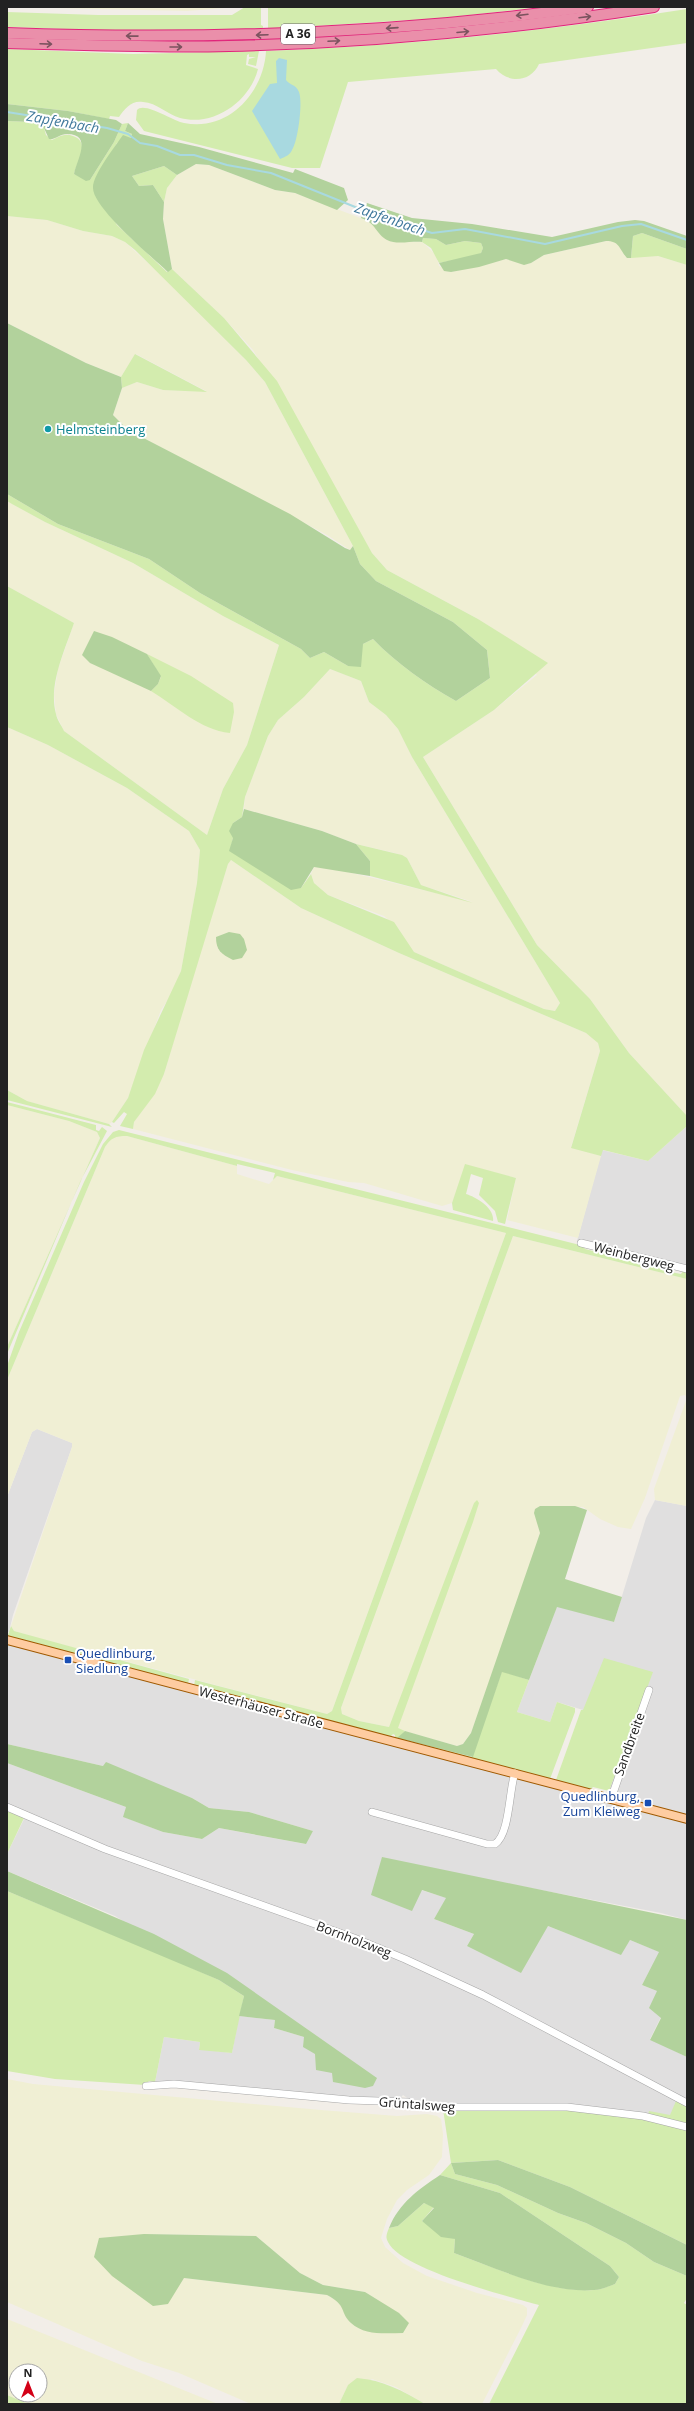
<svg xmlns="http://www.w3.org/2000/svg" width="694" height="2411" font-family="'Open Sans',sans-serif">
  <rect width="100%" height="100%" fill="#f2eee8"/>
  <g fill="#e0dfdf">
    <polygon points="687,1126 687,1268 577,1241 602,1150 648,1161"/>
    <polygon points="37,1429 72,1443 72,1447 13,1615 9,1632 7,1631 7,1497 32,1432"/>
    <polygon points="655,1500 687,1506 687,1920 661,1913 493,1881 421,1890 447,1898 434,1919 474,1934 467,1946 548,1926 620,1954 630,1940 660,1952 642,1985 657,1991 661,2017 650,2039 687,2057 687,2130 417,2105 403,2095 399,2100 349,2098 155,2082 164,2037 200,2042 199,2049 232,2053 239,2016 275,2020 274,2028 304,2037 377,2078 115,1916 7,1871 7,1854 27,1813 7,1804 7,1763 126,1807 124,1817 163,1832 202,1839 219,1828 305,1844 313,1831 249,1812 209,1808 192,1798 103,1766 7,1744 7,1643 508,1775 509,1779 517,1781 519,1777 606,1801 610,1788 583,1710 557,1702 550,1722 517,1712 557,1606 614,1622 646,1518"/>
  </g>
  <g fill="#f0efd4" fill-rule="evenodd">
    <polygon points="8,7 237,7 187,11"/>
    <polygon points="196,164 209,165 275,190 295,193 363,219 375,226 387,240 395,242 422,242 436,255 439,266 451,272 506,259 524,264 531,263 544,255 606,241 615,241 622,247 623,253 658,256 687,265 687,1116 629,1053 590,999 537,945 423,757 494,710 537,675 506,637 478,619 387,570 372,553 253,350 224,318 172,269 163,219 164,202 167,188 177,175"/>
    <polygon points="7,216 47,220 83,231 112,236 125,242 162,276 246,360 265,382 353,546 350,550 327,535 128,430 113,415 122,388 137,382 163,390 206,391 136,354 121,377 86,363 7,323"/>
    <polygon points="7,501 45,522 133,563 223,616 279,645 247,745 223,789 207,835 64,731 56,714 54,694 58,669 74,623 7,586"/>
    <polygon points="330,669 361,681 369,702 386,715 398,729 412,757 560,1003 555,1011 544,1009 414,952 405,941 399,929 384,916 328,895 314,883 311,874 314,867 331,868 473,902 421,885 407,858 395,853 356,844 322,831 244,809 245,797 268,736 278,720 304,697"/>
    <polygon points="7,727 48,745 127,788 189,831 200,850 197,883 181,971 171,995 161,1010 128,1098 112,1122 109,1124 27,1101 7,1090"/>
    <polygon points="231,860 301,908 399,953 586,1033 593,1037 598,1043 600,1051 571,1147 601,1156 578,1238 507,1220 516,1178 466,1165 452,1203 442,1206 364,1183 348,1182 292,1170 133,1129 134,1122 164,1074 198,958 228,864"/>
    <polygon points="7,1105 69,1121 97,1132 100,1138 7,1347"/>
    <polygon points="116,1136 127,1136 237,1166 237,1174 269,1184 277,1176 506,1233 332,1711 327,1714 41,1639 14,1631 11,1626 72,1447 72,1443 37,1429 32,1432 7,1497 7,1380 105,1147 110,1140"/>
    <polygon points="513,1236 687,1279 687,1506 655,1500 654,1489 687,1398 685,1395 680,1396 645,1498 631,1529 618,1527 600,1519 583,1507 540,1506 535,1513 540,1533 534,1555 471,1733 463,1744 457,1746 397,1729 479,1503 389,1727 359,1721 342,1714 341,1708"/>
    <path d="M7 2079 33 2084 321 2110 397 2116 427 2114 437 2116 441 2119 443 2134 442 2157 429 2175 407 2190 397 2200 387 2219 381 2238 385 2247 403 2263 427 2276 477 2293 523 2305 527 2308V2315L522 2326 482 2404H425L396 2387 372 2379 348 2385 339 2404H251L179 2373 142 2361 7 2302ZM144 2234 256 2236 300 2273 323 2285 365 2292 380 2302 351 2323 339 2302 327 2295 184 2278Z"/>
    <path d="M7 2319 47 2335 218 2404H28L7 2395ZM16 2371H40V2395H16Z"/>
  </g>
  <g fill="#d3ecae" fill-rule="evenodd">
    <polygon points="245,7 261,7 261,25 263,26 263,29 149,32 7,27 7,12 98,15 232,15"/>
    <polygon points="268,7 541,7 443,18 268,29"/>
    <path d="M687 9V43L539 64C531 82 509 84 496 69L348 82 320 168H292L144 131 136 120 137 110C144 101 173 121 184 123 230 132 264 91 266 51 407 46 547 31 687 9Z"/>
    <path d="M7 49 133 54 259 51 256 66 248 64 249 59 256 57H249V54L247 55 246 65 258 69C250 101 214 127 180 118 167 114 157 103 143 102 132 100 125 108 119 117L110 116 109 119 68 111 7 104Z"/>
    <path d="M7 121 32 122 44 128 46 135 52 140C60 136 65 133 73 136 91 142 77 162 74 174L90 180 114 142 122 124 128 123 125 131 132 134 131 138 117 143 94 183 117 225 167 272 172 269 224 318 277 381 372 553 387 570 478 619 548 663 494 710 423 757 537 945 590 999 629 1053 687 1116V1126L648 1161 603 1150 601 1156 571 1148 600 1051 598 1043 586 1033 399 953 301 908 231 860 228 864 164 1074 155 1094 134 1122 133 1129 120 1126 127 1114 124 1112 114 1123 112 1122 128 1098 144 1050 181 971 197 883 200 850 189 831 127 788 48 745 7 727V586L74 623C65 650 48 685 56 714 57 720 62 726 64 731L207 835 223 789 247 745 279 645 223 616 133 563 45 522 12 504 7 501V494L58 524 149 559 200 593 301 649 310 658 324 652 348 666 363 644 373 639C397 664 426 684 456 701L490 678 487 650 453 622 376 581 360 564 353 546 265 382 246 360 135 250 125 242 112 236 83 231 47 220 7 216ZM330 669 361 681 369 702 386 715 398 729 412 757 560 1003 555 1011 544 1009 414 952 394 922 328 895 314 883 311 874 301 888 230 851 233 838V823L242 817 245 797 268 736 278 720 304 697Z"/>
    <polygon points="164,166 177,175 167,188 164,202 153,185 139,186 132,176"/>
    <polygon points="642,233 687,249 687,265 658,256 631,258 633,236"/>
    <polygon points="423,238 436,239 446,245 465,241 481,243 483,248 481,253 475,256 439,263 431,248 422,242"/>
    <polygon points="135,354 207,392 163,390 137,382 122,388 121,377"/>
    <path d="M147 654 191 676 233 703 234 712 230 733C200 730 176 706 151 691L158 684 161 677Z"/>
    <polygon points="356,844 402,855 407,858 421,885 473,903 370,876 370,861"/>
    <polygon points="7,1090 27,1101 109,1124 112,1127 7,1100"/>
    <polygon points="7,1102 96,1125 96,1130 99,1131 102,1127 107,1131 80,1182 7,1354 7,1347 15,1329 100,1138 97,1132 69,1121 7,1105"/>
    <path d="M119 1130 576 1244 584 1247 585 1249 593 1251 597 1250 623 1257 625 1260 641 1261 666 1267V1271L681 1274 683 1271 687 1272V1279L513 1236 341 1708 342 1714 359 1721 389 1727 474 1503 477 1500 479 1503 473 1522 398 1728 405 1731 398 1738 472 1757 502 1671 529 1680 517 1712 550 1722 557 1702 575 1708V1712L550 1779 530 1774 529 1772H522L395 1739V1735L393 1734 390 1737 194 1686 195 1680 327 1714 332 1711 506 1233 277 1176 273 1180 275 1173 237 1164V1166L127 1136C115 1136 111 1138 105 1147L7 1380V1366L19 1332 84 1182 103 1144 113 1132Z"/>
    <path d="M465 1164 516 1178 505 1224 498 1222 495 1211 479 1195 483 1178 471 1174 466 1194C476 1197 495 1208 493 1221L453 1210 452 1203Z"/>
    <polygon points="11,1626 14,1631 189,1679 188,1684 88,1658 83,1655 84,1653 75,1655 11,1638 8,1635"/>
    <polygon points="604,1658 653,1672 609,1791 593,1787 591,1789 556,1780 581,1710 583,1710"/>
    <polygon points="7,1811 24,1818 7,1854"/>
    <polygon points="7,1891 169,1958 219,1980 244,1996 232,2053 199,2050 200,2042 164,2037 155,2082 149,2081 145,2085 55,2079 7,2071"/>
    <polygon points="676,2101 687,2107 687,2125 679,2121 677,2123 648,2115 649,2111 670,2115"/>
    <path d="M443 2109H565L646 2119 687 2130V2245L570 2187 498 2160 451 2163 455 2174 497 2185 558 2213 586 2223 626 2243 654 2262 687 2276V2298L684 2303 687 2305V2404H489L539 2305C510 2297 400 2269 388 2242 385 2237 387 2233 389 2228L398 2226 424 2203 434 2207 422 2221 455 2239 454 2253C496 2268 549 2293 594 2290 601 2290 608 2286 615 2284L619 2277 610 2266 500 2193 440 2175 451 2163Z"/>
    <path d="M357 2378C383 2380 403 2391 425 2404H339L348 2385Z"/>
    <polygon points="7,2395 28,2404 7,2404"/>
  </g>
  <g fill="#b2d29c">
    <path d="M7 104 68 111 116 120 122 124 114 142 90 180 86 181 74 174C77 160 93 134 67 134 60 134 55 140 49 139L44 128 32 122 7 121Z"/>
    <path d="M128 123 140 134 199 147 293 173 295 169 344 188 348 200 337 210 295 193 275 190 209 165 196 164 177 175 164 166 132 176 139 186 153 185 164 202 163 219 172 269 168 272C152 257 93 208 93 188 92 176 116 145 123 135L131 138 132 134 125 131Z"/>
    <path d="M367 203 412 218 472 224 552 237 618 222 635 220 644 221 687 236V249L642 233 633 236 631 258H627C619 249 620 241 606 241L544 255 531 263 524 265 506 259 479 267 451 272 444 271 439 263 481 253 483 248 481 243 465 241 446 245 436 239 423 238 422 242C411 241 396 245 387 240 376 234 376 223 361 218Z"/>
    <path d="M7 323 86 363 121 377 122 388 113 415 128 430 290 514 345 548 350 550 353 546 360 564 376 581 453 622 487 650 490 678 456 701C426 684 397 664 373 639L363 644 361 667 348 666 324 652 310 658 301 649 200 593 149 559 58 524 7 494Z"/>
    <polygon points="94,631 112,637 147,654 161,676 158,684 151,691 90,663 82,655"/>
    <polygon points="244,809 322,831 356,844 370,861 370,876 314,867 301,888 291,890 229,851 233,838 229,831 233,823 242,817"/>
    <path d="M229 932 240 934 244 939 247 950 242 958 233 960C221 954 216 950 216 937Z"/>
    <polygon points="540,1506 575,1506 587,1510 565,1579 622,1597 614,1622 557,1607 529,1680 502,1672 473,1757 397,1738 405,1731 457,1746 463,1744 471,1733 540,1533 534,1513 535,1509"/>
    <polygon points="7,1744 103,1766 106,1762 192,1798 209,1808 249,1812 313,1831 306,1844 219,1828 202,1839 163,1832 123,1817 126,1807 7,1763"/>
    <polygon points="382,1857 687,1920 687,2057 650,2040 661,2018 649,2008 657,1991 642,1985 659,1952 630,1940 621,1955 548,1926 521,1973 467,1946 474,1934 434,1919 446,1898 422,1890 412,1911 371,1895"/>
    <polygon points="7,1871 154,1934 227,1973 377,2078 373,2086 365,2088 333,2082 332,2073 316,2070 315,2054 303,2047 304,2037 274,2028 275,2020 239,2016 244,1996 219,1980 7,1891"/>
    <polygon points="498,2160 570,2187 687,2245 687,2276 654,2262 626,2243 586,2223 558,2213 497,2185 455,2174 451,2163"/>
    <path d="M440 2175 500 2193 610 2266 619 2277 615 2284C609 2286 601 2290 594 2290 550 2294 496 2268 454 2253L455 2239 441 2237 422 2221 434 2208 424 2203 398 2226 389 2228C399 2203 419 2189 440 2175Z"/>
    <path d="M144 2234 256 2236 300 2273 323 2285 365 2292 399 2313 409 2323 403 2333C386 2333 365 2336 351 2323 339 2312 348 2306 327 2295L184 2278 168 2304 153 2306 112 2276 94 2257 99 2238Z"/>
  </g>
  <path fill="#a8d9e0" d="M279 58 287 60 286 80C289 85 296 84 299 92 303 102 298 141 292 150 290 155 285 157 280 159L252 111 270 84 277 83 276 61Z"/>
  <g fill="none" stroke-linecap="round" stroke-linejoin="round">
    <polyline stroke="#a8d9e0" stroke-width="2" points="7,112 107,128 128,134 140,143 157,146 180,155 194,155 227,165 271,173 375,215 432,233 465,229 545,244 622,226 641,224 687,240"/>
    <defs>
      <g id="minor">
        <polyline points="581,1243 687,1269"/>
        <polyline points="611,1799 649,1690"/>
        <polyline points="7,1807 105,1849 354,1938 405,1959 483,1995 687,2103"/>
        <path d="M372 1812 487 1844H495C510 1834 509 1789 515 1773"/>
        <polyline points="146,2086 174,2084 349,2100 408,2102 417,2106 430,2107 567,2107 643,2116 687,2127"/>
      </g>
      <polyline id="major" points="7,1640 687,1819"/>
      <g id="highway">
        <path d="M7 33C202 40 395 34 588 7"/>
        <path d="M7 43C81 45 155 48 229 46 371 43 513 29 654 7"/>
      </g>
    </defs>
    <use href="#minor" stroke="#a6a6a6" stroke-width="8"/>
    <use href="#major" stroke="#9f5900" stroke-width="10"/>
    <use href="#highway" stroke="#e0257a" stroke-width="12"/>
    <use href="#minor" stroke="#fff" stroke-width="7"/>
    <use href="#major" stroke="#fecca1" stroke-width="8"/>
    <use href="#highway" stroke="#ea8faa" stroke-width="10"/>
  </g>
  <defs><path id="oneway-shaft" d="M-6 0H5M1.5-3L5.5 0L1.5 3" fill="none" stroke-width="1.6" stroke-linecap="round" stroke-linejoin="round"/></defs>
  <g stroke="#7c535f">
    <use href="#oneway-shaft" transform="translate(522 15) rotate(173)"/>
    <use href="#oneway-shaft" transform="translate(585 17) rotate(-7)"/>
    <use href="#oneway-shaft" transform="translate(392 28) rotate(176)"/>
    <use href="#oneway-shaft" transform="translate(463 32) rotate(-5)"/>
    <use href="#oneway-shaft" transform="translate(262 35) rotate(178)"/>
    <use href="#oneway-shaft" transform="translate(132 36) rotate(-179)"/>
    <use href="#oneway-shaft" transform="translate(334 41) rotate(-3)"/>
    <use href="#oneway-shaft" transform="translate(46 44) rotate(2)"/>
    <use href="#oneway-shaft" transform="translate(176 47)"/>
  </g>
  <circle fill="#0f9aa8" stroke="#fff" stroke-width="1.5" cx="48" cy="429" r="4"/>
  <g fill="#1a4fb4" stroke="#fff" stroke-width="1.5">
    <rect x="64" y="1656" width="8" height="8" rx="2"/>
    <rect x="644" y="1799" width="8" height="8" rx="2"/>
  </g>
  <g text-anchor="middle" stroke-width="4" stroke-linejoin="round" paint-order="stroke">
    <rect fill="#fff" stroke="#646464" stroke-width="1" x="281" y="24" width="34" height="20" rx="3"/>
    <g font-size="12" font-weight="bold" fill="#222">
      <text x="298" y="38">A 36</text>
    </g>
    <g font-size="13" fill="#0d838f" stroke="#fff" text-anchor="start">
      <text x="56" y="434">Helmsteinberg</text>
    </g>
    <g font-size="13" fill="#222" stroke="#fff">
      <text transform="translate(634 1256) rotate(14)" y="5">Weinbergweg</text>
      <text transform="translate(261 1707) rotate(15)" y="5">Westerhäuser Straße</text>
      <text transform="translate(629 1744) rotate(-70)" y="5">Sandbreite</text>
      <text transform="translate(354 1939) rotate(21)" y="5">Bornholzweg</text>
      <text transform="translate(417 2104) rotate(4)" y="5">Grüntalsweg</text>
    </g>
    <g font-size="13" fill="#164399" stroke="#fff" text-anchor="start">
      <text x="76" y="1658">Quedlinburg,<tspan x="76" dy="15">Siedlung</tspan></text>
      <text x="640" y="1801" text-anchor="end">Quedlinburg,<tspan x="640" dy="15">Zum Kleiweg</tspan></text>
    </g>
    <g font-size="14" font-style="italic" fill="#41799c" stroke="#fff">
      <text transform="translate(63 122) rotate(10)" y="5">Zapfenbach</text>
      <text transform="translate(390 219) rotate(19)" y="5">Zapfenbach</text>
    </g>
  </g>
  <rect width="694" height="2411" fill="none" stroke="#222222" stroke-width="16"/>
  <g transform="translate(28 2383)"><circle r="19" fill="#ffffff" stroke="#a7a7a7"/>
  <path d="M0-3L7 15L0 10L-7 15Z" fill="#d30017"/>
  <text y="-6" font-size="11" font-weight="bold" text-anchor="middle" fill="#222222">N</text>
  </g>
</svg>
